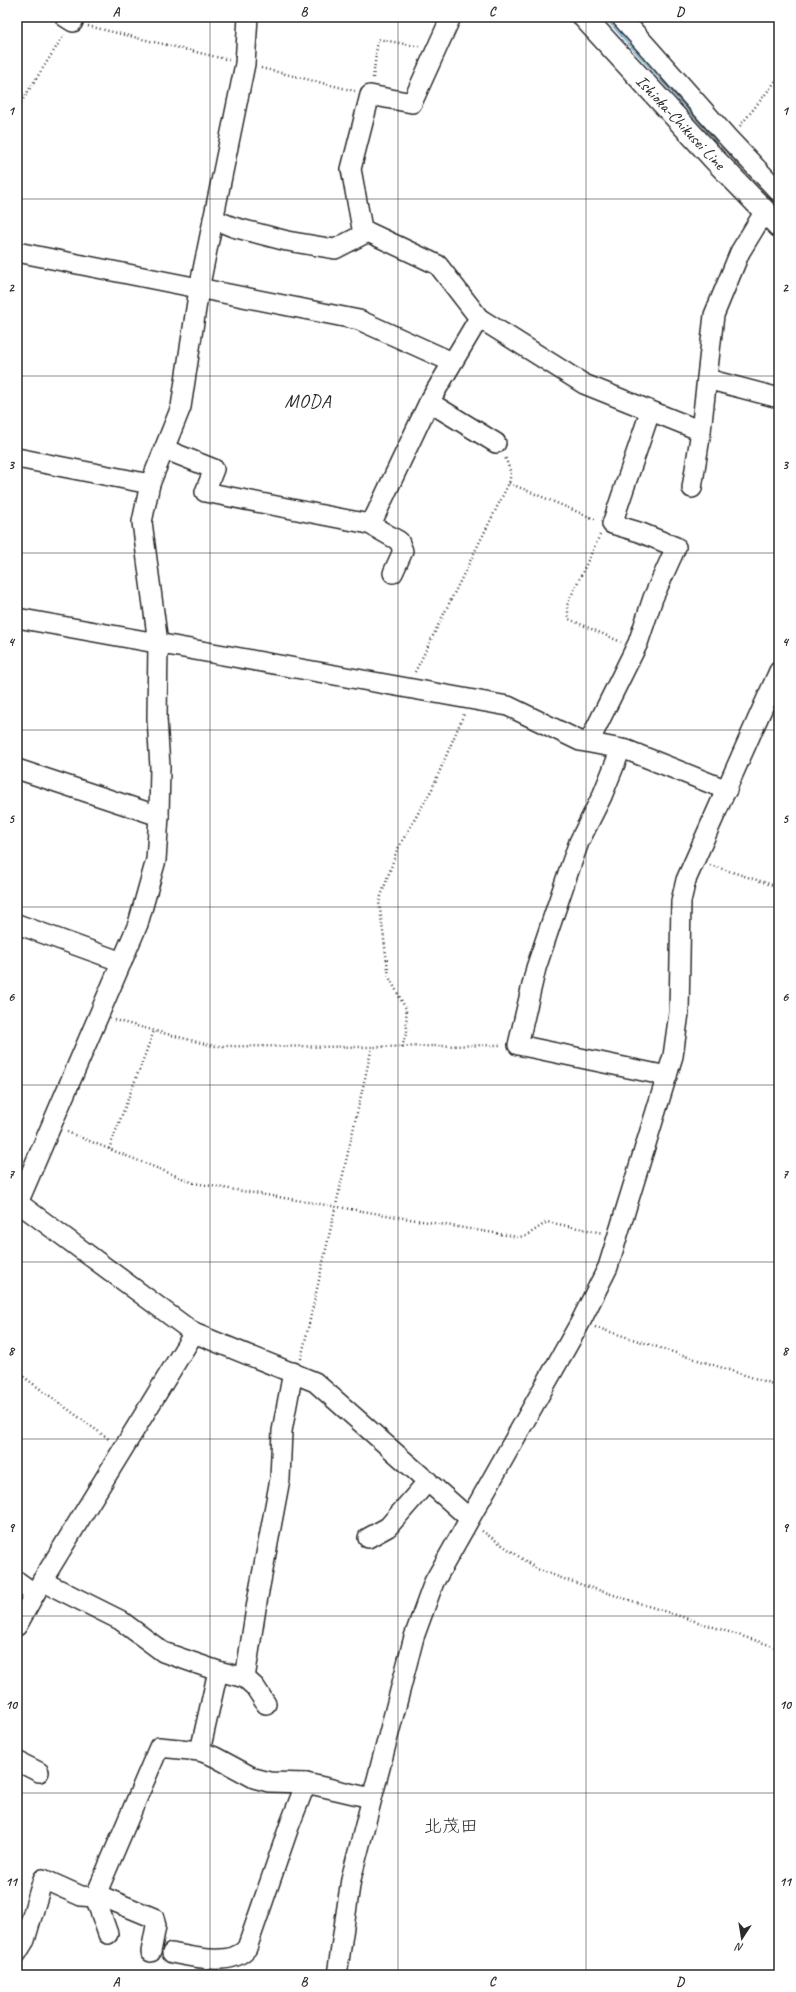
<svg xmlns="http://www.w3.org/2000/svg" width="796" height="1992" font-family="Caveat,'Klee One',sans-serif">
  <rect width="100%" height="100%" fill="#fff"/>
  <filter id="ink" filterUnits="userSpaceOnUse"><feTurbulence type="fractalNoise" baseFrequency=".025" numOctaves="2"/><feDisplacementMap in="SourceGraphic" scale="8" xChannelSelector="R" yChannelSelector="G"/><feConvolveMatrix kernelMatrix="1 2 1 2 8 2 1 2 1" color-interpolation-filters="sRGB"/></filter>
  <g filter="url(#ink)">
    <polygon fill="#9cd8fd" stroke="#6f93a9" points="604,17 609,17 669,82 665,85"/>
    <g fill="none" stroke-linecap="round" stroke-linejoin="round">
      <g stroke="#6f93a9" stroke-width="4.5">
        <polyline points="663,80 717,140"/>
        <polyline points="722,145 742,166"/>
        <polyline points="770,196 779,205"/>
      </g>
      <defs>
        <g id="minor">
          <polyline points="65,17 73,22"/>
          <polyline points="621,17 729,139 779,192"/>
          <polyline points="213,219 233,227 287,241 335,249 368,232 438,265 479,318 584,384 701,431"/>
          <polyline points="363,234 351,169 370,95 412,103 451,17"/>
          <polyline points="17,252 359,320 452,362"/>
          <polyline points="707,379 779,398"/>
          <polyline points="429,402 496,443"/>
          <polyline points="164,449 214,469 205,492 369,524 375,516 429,402 479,318"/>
          <polyline points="17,458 150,484"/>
          <polyline points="692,488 701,431 714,315 740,252 765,211"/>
          <polyline points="369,524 399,541 403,551 393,573"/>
          <polyline points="17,618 508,706 580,741 627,750 727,790"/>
          <polyline points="589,742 638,643 653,598 676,547 639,532 612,524 650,412"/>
          <polyline points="621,749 602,796 579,842 567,876 536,968 518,1045 667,1076"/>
          <polyline points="17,769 159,816"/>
          <polyline points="17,924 122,962"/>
          <polyline points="17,1202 194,1333 315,1382 469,1518"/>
          <polyline points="18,1203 138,924 156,860 159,816 160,767 157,718 158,643 142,522 150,484 181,407 199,289 245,64 248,17"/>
          <polyline points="368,1538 388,1527 428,1481"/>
          <polyline points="17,1581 35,1594"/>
          <polyline points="42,1581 120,1620 163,1652 218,1671 245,1678 257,1602 280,1479 282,1431 293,1372"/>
          <polyline points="17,1626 42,1581 194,1333"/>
          <polyline points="245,1678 255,1687 266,1704"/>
          <polyline points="200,1751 215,1757 254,1778 269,1782 306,1783 371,1798"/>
          <polyline points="17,1761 39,1772"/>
          <polyline points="96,1894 154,1918 156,1926 151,1952"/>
          <polyline points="95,1897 108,1934"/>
          <polyline points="17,1953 25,1940 43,1879 81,1896 95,1897 159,1747 200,1751 218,1671"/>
          <path d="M172 1953C193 1957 232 1967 247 1948L290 1824 306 1783"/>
          <polyline points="337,1975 351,1879 414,1637 434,1582 580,1323 608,1267 673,1056 679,1013 681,901 686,880 779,671"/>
        </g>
        <polyline id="major" points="584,17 716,161 779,226"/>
      </defs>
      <use href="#minor" stroke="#2b2b2b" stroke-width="22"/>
      <use href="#major" stroke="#2b2b2b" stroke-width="25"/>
      <g stroke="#2b2b2b" stroke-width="2.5" stroke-dasharray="1 3" stroke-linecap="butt">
        <polyline points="88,26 229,60"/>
        <polyline points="261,68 355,91"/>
        <polyline points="373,78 378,39 421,47"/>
        <polyline points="17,122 20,104 64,35"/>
        <polyline points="740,126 779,77"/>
        <polyline points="509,483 597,520"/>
        <polyline points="600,535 567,605 569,619 621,642"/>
        <polyline points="415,672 509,483 511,473 505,457"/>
        <polyline points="710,865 779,887"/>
        <polyline points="114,1020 213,1046 372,1047 502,1045"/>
        <polyline points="402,1047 407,1031 406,1009 389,977 379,902 397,850 432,789 464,714"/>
        <polyline points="67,1132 194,1183 518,1237 526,1236 547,1222 603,1233"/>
        <polyline points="109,1149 154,1031"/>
        <polyline points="595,1327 779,1386"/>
        <polyline points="301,1359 372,1047"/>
        <polyline points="17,1372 110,1440"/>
        <polyline points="482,1531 537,1569 564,1579 779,1648"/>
      </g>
      <use href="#minor" stroke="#fff" stroke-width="19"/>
      <use href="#major" stroke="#fff" stroke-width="22"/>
    </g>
  </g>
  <path fill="none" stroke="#2b2b2b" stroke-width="1" stroke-opacity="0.55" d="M210 17V1975M398 17V1975M586 17V1975M17 199H779M17 376H779M17 553H779M17 730H779M17 907H779M17 1085H779M17 1262H779M17 1439H779M17 1616H779M17 1793H779"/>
  <g text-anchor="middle" stroke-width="4" stroke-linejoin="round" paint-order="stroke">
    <g font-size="17" fill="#2b2b2b" stroke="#fff">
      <text transform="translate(681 122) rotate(47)" y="6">Ishioka-Chikusei Line</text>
    </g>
    <g font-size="18" fill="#2b2b2b" stroke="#fff">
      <text x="451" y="1832">北茂田</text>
    </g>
    <g font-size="19" letter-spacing="1" fill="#2b2b2b" stroke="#fff">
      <text x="308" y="407">MODA</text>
    </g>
  </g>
  <rect width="796" height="1992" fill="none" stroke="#fff" stroke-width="44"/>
  <g transform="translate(742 1938) rotate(192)" stroke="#ffffff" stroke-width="3" paint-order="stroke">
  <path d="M0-3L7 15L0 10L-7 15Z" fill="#2b2b2b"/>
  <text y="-6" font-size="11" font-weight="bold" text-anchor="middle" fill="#2b2b2b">N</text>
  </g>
  <rect x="22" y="22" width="752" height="1948" fill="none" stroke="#2b2b2b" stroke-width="1.5"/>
  <g font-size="13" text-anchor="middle" font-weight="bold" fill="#2b2b2b">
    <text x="116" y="16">A</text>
    <text x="304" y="16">B</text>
    <text x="492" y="16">C</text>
    <text x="680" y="16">D</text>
    <text x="11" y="115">1</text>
    <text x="785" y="115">1</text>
    <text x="11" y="292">2</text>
    <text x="785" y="292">2</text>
    <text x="11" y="469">3</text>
    <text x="785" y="469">3</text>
    <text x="11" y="646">4</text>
    <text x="785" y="646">4</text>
    <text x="11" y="823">5</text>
    <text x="785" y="823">5</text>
    <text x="11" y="1001">6</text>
    <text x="785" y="1001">6</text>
    <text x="11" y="1178">7</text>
    <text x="785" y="1178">7</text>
    <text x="11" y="1355">8</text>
    <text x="785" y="1355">8</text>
    <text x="11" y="1532">9</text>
    <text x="785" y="1532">9</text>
    <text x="11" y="1709">10</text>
    <text x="785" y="1709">10</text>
    <text x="11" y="1886">11</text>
    <text x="785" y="1886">11</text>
    <text x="116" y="1986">A</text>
    <text x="304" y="1986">B</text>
    <text x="492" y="1986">C</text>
    <text x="680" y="1986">D</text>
  </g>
</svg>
